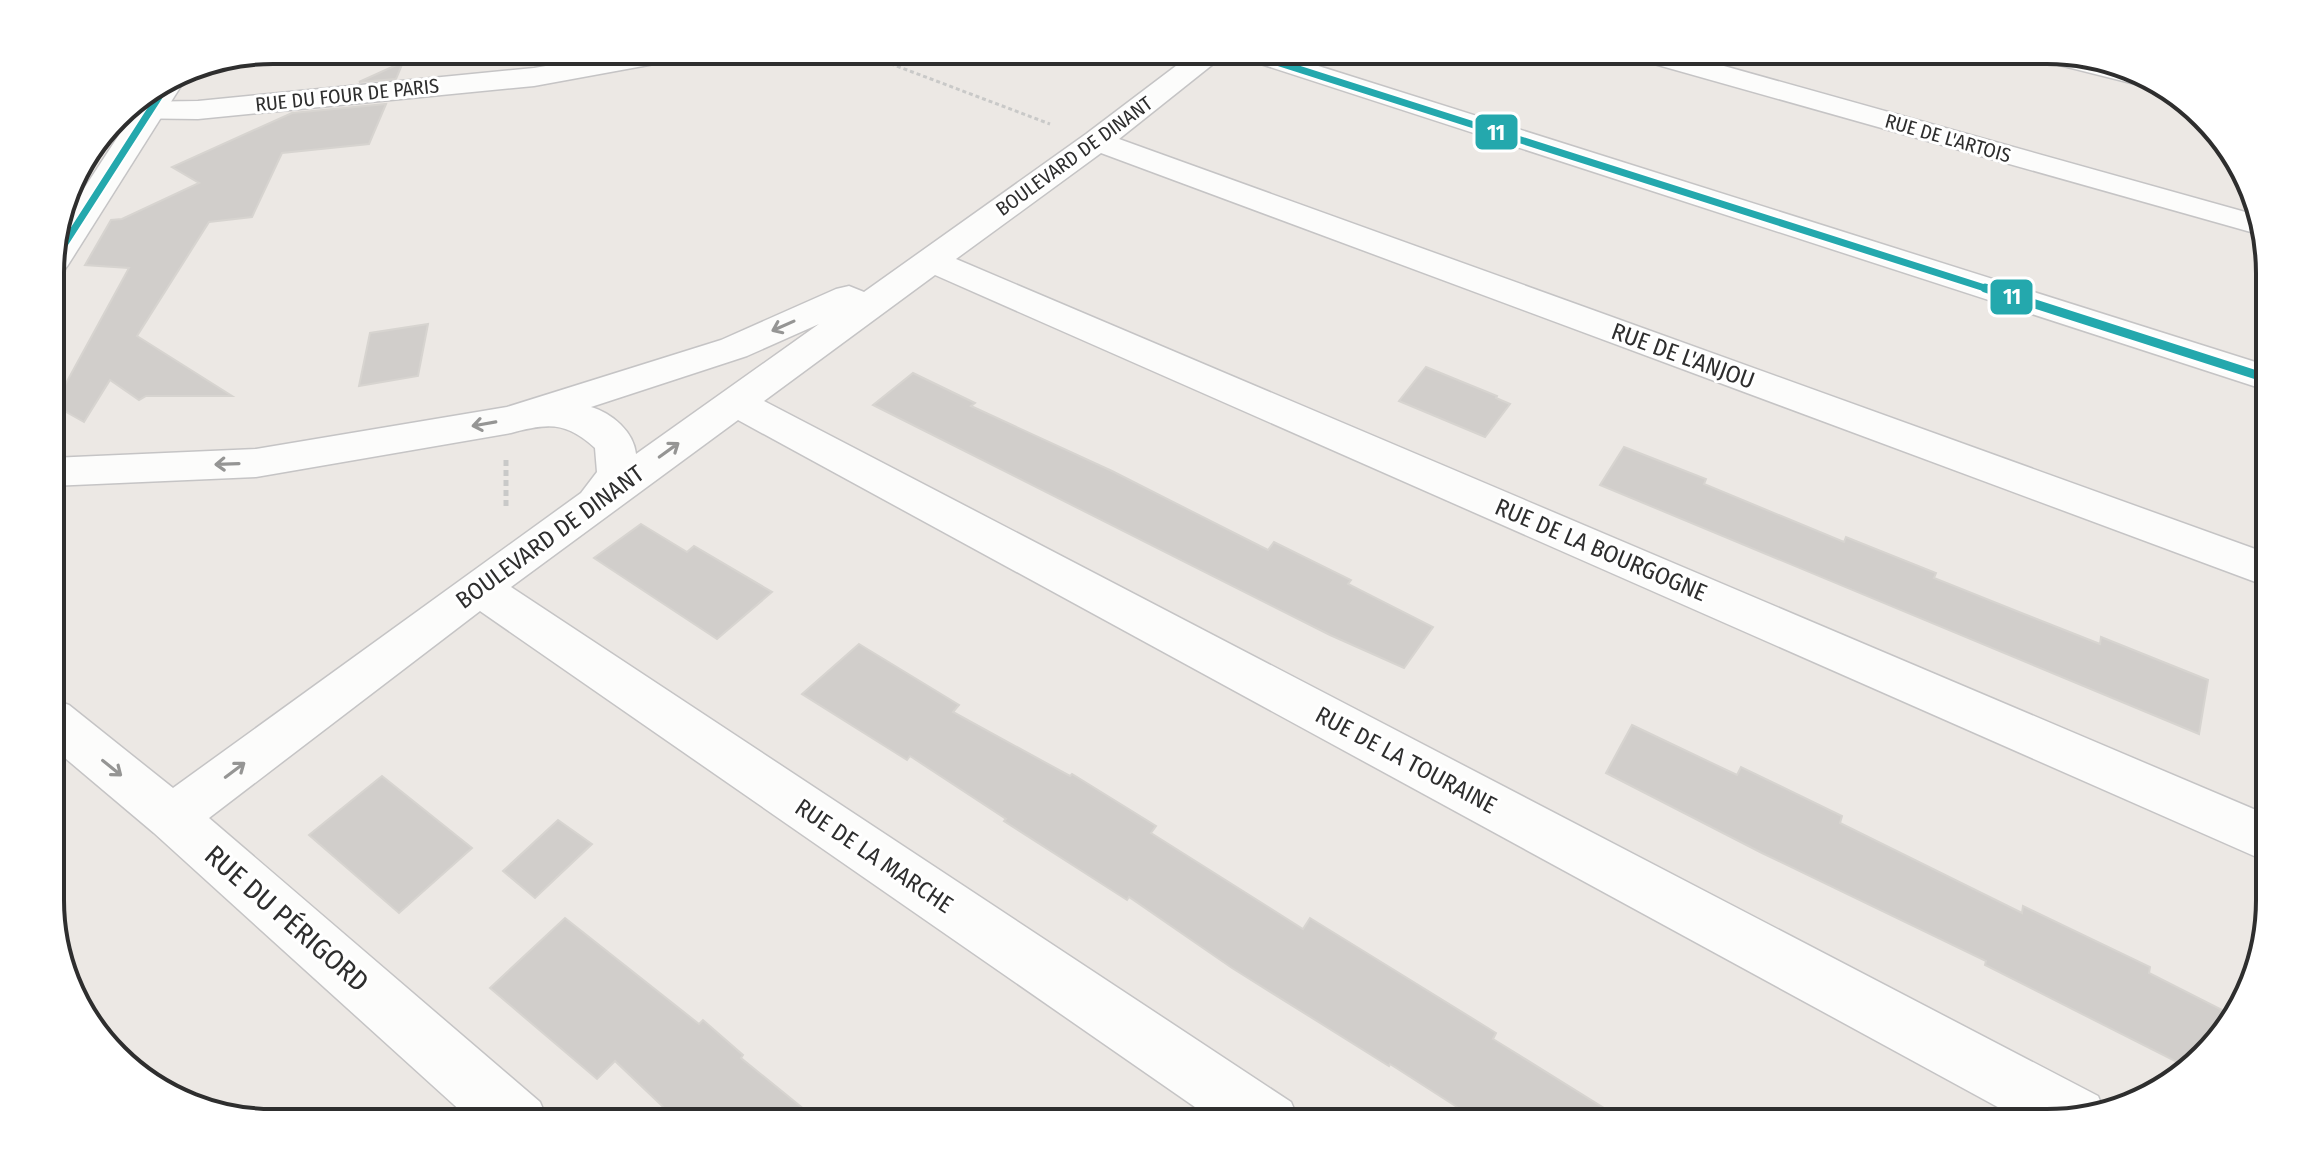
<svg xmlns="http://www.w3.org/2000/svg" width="2320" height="1173" font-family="'Fira Sans Condensed',sans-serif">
  <rect width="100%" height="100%" fill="#ece8e4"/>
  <g fill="#d1cecb" stroke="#d7d4d0" stroke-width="2">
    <polygon points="403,62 396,79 359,82"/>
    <polygon points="386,104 369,144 282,153 252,217 209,222 137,336 232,396 146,396 139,400 110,380 84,422 54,405 129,268 85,265 111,220 122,219 199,183 172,167 292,113"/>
    <polygon points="428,324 418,376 359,386 370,333"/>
    <polygon points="1426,367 1497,396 1496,398 1510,404 1485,437 1399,401"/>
    <polygon points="913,373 975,403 971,406 1112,471 1268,550 1274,542 1351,580 1348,584 1433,627 1404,668 1330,635 873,405"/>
    <polygon points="1624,447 1706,479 1704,484 1844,542 1846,537 1936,573 1934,578 2024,614 2100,644 2101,637 2208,680 2199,734 1600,485"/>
    <polygon points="641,524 687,552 694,546 772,592 717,639 594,558"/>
    <polygon points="859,644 959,705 953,712 1070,776 1072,774 1156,826 1151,833 1303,929 1310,918 1496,1033 1493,1039 1628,1123 1482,1123 1390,1064 1389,1066 1232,968 1129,897 1127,900 1004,821 1006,819 910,756 907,760 802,694"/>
    <polygon points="1632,725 1737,775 1741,767 1842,816 1840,823 2022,913 2023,906 2150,967 2149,973 2232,1015 2187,1067 1985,965 1986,961 1762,853 1606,773"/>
    <polygon points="382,776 472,848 399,913 309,835"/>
    <polygon points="558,820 592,844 535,898 503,871"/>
    <polygon points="565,918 699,1024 703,1020 743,1055 741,1058 821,1123 680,1123 615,1061 597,1079 490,988"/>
  </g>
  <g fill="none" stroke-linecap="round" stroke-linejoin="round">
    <defs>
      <g id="minor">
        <polygon points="639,50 701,50 697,56 687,58 534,86 198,119 116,118 132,102 198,101 534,68"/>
        <path d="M1197 50H1268L2268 366 2269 391 1227 53 1119 139 2269 554V587L1101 153 956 259 2270 816V863L935 275 764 401 2098 1096 2103 1108 2061 1123H2027L738 420 511 587 1291 1102 1300 1123H1218L480 611 209 818 540 1102 549 1123H474L154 833 52 747V699L69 705 173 788 581 493 597 472 595 448C566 421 547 423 511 433L256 477 51 486V458L256 449 507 407 721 340 836 289 849 286 864 292 1086 134ZM819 324 636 454C634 432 612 413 591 407L747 356Z"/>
        <polygon points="1622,50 1667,50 2256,215 2265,236 1626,56"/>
        <path d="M2019 50C2060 50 2131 61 2162 87L2155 89 2023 56Z"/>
      </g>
      <polygon id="tertiary" points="181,72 186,78 68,265 63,272 51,275 51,258 59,227 147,92"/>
    </defs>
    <use href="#minor" stroke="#c5c4c5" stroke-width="3"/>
    <use href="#tertiary" stroke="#c5c4c5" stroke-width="3"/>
    <polyline stroke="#c9c9c8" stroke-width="3" stroke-dasharray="4 3" stroke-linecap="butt" points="866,50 886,62 1050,124"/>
    <polyline stroke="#c9c9c8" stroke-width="5" stroke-dasharray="6 4" stroke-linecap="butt" points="506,460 506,510"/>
    <use href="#minor" fill="#fcfcfb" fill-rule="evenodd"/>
    <use href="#tertiary" fill="#fcfcfb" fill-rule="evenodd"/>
    <defs>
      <g id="bus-1-far1">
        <polyline points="1239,50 1991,290"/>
        <polyline points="51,265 171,78"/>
      </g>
      <polyline id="bus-1" points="1985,288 2269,379"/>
    </defs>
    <use href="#bus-1-far1" stroke="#fff" stroke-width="11"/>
    <use href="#bus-1" stroke="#fff" stroke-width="15"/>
    <use href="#bus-1-far1" stroke="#24a8ad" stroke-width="7"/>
    <use href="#bus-1" stroke="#24a8ad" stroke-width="9"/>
  </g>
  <defs><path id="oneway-shaft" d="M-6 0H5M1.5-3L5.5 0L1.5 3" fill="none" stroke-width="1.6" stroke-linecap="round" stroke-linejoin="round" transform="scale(2)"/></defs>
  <g stroke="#959594">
    <use href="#oneway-shaft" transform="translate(783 326) rotate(156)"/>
    <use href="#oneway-shaft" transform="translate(484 424) rotate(170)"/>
    <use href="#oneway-shaft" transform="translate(669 450) rotate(-36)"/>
    <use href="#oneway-shaft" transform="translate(227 464) rotate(178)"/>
    <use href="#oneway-shaft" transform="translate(112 768) rotate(39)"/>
    <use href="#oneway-shaft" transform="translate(235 770) rotate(-37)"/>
  </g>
  <g text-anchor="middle" stroke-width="6" stroke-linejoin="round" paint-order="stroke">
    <g font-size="20" fill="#2e2e2e" stroke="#fff">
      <text transform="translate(347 95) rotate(-6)" y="7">RUE DU FOUR DE PARIS</text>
      <text transform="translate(1948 138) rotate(16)" y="7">RUE DE L'ARTOIS</text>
      <text transform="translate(1074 156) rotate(-36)" y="7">BOULEVARD DE DINANT</text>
    </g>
    <g font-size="24" fill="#2e2e2e" stroke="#fff">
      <text transform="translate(1683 356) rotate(20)" y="8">RUE DE L'ANJOU</text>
      <text transform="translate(550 537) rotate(-36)" y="8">BOULEVARD DE DINANT</text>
      <text transform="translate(1601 550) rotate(23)" y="8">RUE DE LA BOURGOGNE</text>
      <text transform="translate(1406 760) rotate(28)" y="8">RUE DE LA TOURAINE</text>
      <text transform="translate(874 856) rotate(34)" y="8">RUE DE LA MARCHE</text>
    </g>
    <g font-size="28" fill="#2e2e2e" stroke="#fff">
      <text transform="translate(287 918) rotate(41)" y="10">RUE DU PÉRIGORD</text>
    </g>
  </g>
  <path d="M0 0H2320V1173H0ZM273 64H2047A209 209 0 0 1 2256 273V900A209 209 0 0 1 2047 1109H273A209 209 0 0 1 64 900V273A209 209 0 0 1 273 64Z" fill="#fff" fill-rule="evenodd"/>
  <path fill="none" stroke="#2e2e2e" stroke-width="4" d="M273 64H2047A209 209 0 0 1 2256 273V900A209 209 0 0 1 2047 1109H273A209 209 0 0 1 64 900V273A209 209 0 0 1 273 64Z"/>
  <g stroke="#fff" stroke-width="3">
    <rect x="1474" y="113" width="45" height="38" rx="8" fill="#24a8ad"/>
    <rect x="1989" y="278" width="45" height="38" rx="8" fill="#24a8ad"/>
  </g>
  <g font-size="22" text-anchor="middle" font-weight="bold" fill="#fff">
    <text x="1496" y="140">11</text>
    <text x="2012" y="304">11</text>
  </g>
</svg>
